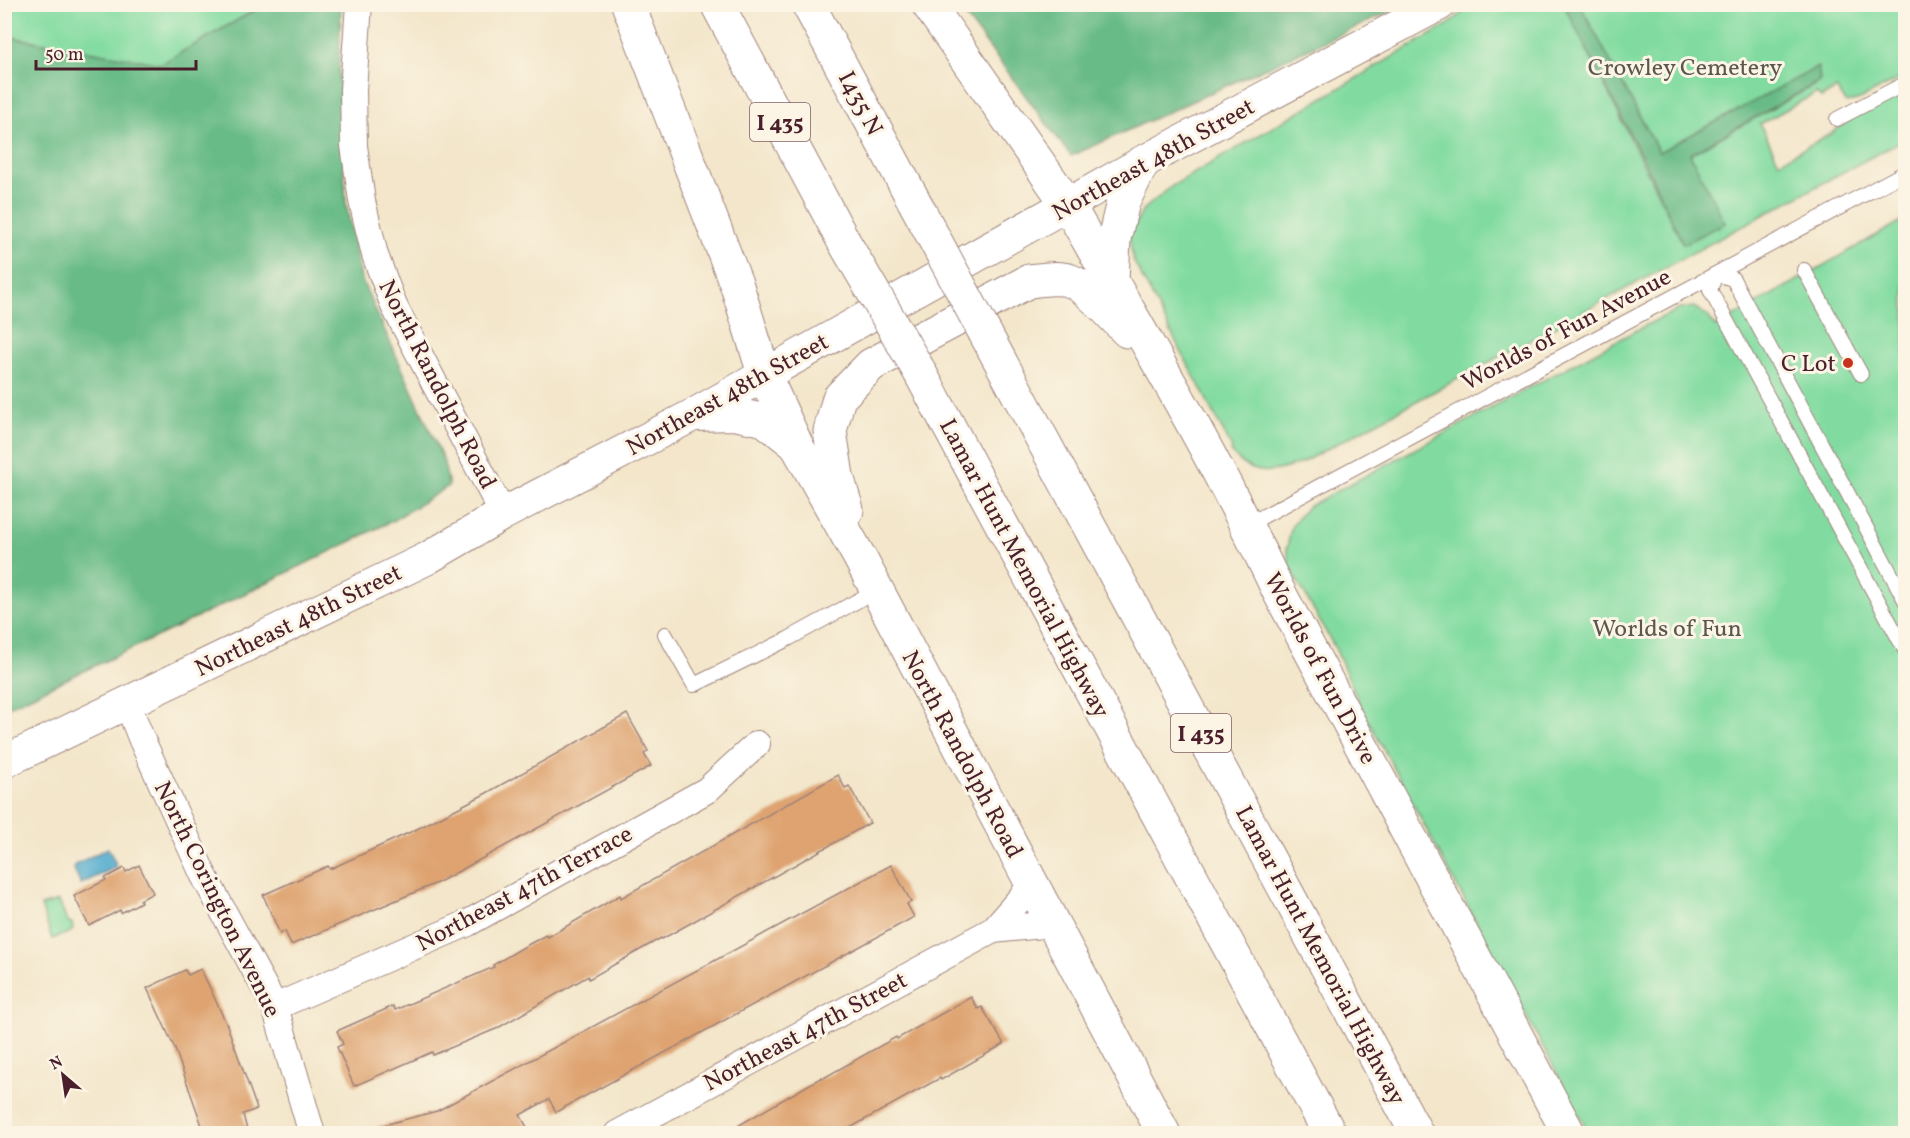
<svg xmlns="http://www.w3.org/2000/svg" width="1910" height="1138" font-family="Vollkorn,serif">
  <rect width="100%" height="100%" fill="#fcf5e5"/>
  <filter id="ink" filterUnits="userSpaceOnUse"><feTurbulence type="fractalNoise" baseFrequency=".0167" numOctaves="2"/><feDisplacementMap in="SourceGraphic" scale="12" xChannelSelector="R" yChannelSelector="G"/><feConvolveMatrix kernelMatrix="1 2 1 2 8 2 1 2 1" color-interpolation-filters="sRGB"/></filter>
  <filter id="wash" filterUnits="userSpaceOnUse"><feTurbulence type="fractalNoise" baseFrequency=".008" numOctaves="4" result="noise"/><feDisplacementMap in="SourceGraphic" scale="24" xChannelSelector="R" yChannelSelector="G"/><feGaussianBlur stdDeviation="1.35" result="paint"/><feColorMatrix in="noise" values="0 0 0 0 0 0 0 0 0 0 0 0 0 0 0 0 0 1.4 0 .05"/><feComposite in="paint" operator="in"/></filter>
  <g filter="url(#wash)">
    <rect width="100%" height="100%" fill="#f3e6ca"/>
    <g fill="#81dba0" stroke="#667d66" stroke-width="1.5">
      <polygon points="20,4 264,5 161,64 5,36 4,13"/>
      <path d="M1472 4H1564L1683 244 1725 223 1689 155 1820 82 1818 68 1659 152 1580 5 1868 4 1872 10 1882 5H1905V76L1857 101 1847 103 1836 89 1821 98 1816 93 1760 124 1779 162 1830 134 1857 115 1905 90V139L1301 463C1273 473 1253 479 1231 452L1232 448 1133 260 1129 235 1143 210 1172 186 1449 24Z"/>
      <polygon points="1905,219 1905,1133 1589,1133 1362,709 1336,650 1290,568 1287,548 1292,525 1307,507 1650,323 1680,309 1694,307 1708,316 1715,327"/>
      <polygon points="59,901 67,922 72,923 73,929 71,932 52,939 41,906"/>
    </g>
    <g fill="#68bb86" stroke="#596d58" stroke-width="1.5">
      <polygon points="264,5 341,5 339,74 346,204 361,278 443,459 449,486 392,521 171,630 5,708 4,36 161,64"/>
      <polygon points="957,5 1405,5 1071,156"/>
      <polygon points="1564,5 1580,5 1659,152 1818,67 1820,81 1690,154 1725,223 1683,244 1645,163"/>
    </g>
    <polygon fill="#4fabcd" stroke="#4c657c" stroke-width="1.5" points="108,848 115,862 116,867 81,884 74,869 76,864"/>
    <g id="blocks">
      <g fill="#dea36f">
        <polygon points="627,714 648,751 644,754 651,766 439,882 291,945 285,931 280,934 263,895 328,866 330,869 417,829 483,795"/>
        <polygon points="838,775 845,788 849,786 870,823 662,939 661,938 589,979 588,976 496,1029 433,1055 432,1052 354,1086 337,1047 343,1044 337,1031 393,1006 395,1010 494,967 493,965 522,948 546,935 548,937 620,895 621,898"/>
        <polygon points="139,865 153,893 140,900 141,902 121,913 120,910 89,926 74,896 106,880 105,878 124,868 126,872"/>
        <polygon points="891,865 911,902 907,904 914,917 556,1112 549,1099 520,1115 527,1127 514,1134 373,1134 372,1128 437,1111"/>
        <polygon points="201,969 227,1025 257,1109 243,1114 248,1134 205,1134 175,1049 147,988 185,970 188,975"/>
        <polygon points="971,997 978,1009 982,1007 1004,1044 941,1080 940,1078 839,1134 724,1134 822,1077 822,1079 896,1037 897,1039"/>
      </g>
    </g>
  </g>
  <g filter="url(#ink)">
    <use href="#blocks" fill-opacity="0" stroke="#9e827a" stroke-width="1.5"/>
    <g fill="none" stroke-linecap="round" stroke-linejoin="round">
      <defs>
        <g id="service">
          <polyline points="1837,119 1906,83"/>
          <polyline points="1804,270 1861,374"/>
          <polyline points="1247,525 1906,172"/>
          <polyline points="1906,602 1733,279 1716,274 1710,290 1906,652"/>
          <polyline points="665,634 694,685 788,639 877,590"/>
        </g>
        <g id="minor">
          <polyline points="359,4 353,90 354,146 362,201 375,255 394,306 503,514"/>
          <polyline points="127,702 141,738 203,874 275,1007 312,1134"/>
          <polyline points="993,930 1052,924"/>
          <polyline points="275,1007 468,923 707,790 757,744"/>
          <polyline points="617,1134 993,930 1032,885"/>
        </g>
        <g id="tertiary">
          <polyline points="694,415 734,414 764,420 797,446"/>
          <polyline points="4,762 426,559 503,514 693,415 1143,162 1440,4"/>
        </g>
        <g id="secondary">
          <path d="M1068 205C1141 332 1216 459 1279 592L1569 1134"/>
          <polyline points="1112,281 1114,239 1123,202 1143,162"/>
          <polyline points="764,374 797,446 860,558 1164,1134"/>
          <path d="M847 510 837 476 830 431 839 398 871 365 1029 281C1042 280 1058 276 1071 281 1089 288 1113 317 1127 331"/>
        </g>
        <g id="motorway">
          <polyline points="628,4 737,286 764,374"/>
          <polyline points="717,4 843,240"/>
          <polyline points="808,4 914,201"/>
          <polyline points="928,4 1068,205"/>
          <polyline points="985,333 1417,1134"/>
          <polyline points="918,369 1330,1134"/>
        </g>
      </defs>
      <use href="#service" stroke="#9e827a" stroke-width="16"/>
      <use href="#minor" stroke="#9e827a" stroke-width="28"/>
      <use href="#tertiary" stroke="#9e827a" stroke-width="34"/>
      <use href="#secondary" stroke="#9e827a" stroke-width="35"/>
      <use href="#motorway" stroke="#9e827a" stroke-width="35"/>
      <use href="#service" stroke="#fff" stroke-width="14"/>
      <use href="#minor" stroke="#fff" stroke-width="26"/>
      <use href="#tertiary" stroke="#fff" stroke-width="32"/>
      <use href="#secondary" stroke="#fff" stroke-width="33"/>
      <use href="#motorway" stroke="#fff" stroke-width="33"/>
      <defs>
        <g id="motorway-bridge">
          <polyline points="914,201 985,333"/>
          <polyline points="843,240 918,369"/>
        </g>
      </defs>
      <use href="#motorway-bridge" stroke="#9e827a" stroke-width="35" stroke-linecap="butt"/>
      <use href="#motorway-bridge" stroke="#fff" stroke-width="33"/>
    </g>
  </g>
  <circle fill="#c8321e" stroke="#fcf5e5" stroke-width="2" cx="1848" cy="363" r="6"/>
  <g text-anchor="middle" stroke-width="6" stroke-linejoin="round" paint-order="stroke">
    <g fill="#fcf5e5" stroke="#7f5f63" stroke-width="1.5">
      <rect x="750" y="103" width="60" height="38" rx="4.5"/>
      <rect x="1171" y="714" width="60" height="38" rx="4.5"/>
    </g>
    <g font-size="22" font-weight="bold" fill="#4a1f2b">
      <text x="780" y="130">I 435</text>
      <text x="1201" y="741">I 435</text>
    </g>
    <g font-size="24" fill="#5a574e" stroke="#fcf5e5">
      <text x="1685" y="75">Crowley Cemetery</text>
      <text x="1667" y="636">Worlds of Fun</text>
    </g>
    <g font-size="24" fill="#4a1f2b" stroke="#fcf5e5">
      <text transform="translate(861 103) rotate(62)" y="8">I435 N</text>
      <text transform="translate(1153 159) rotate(-29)" y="8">Northeast 48th Street</text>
      <text transform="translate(1566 329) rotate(-28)" y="8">Worlds of Fun Avenue</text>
      <text transform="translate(438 384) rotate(63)" y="8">North Randolph Road</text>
      <text transform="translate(727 394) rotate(-29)" y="8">Northeast 48th Street</text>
      <text transform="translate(1025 568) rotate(62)" y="8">Lamar Hunt Memorial Highway</text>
      <text transform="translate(298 620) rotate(-26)" y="8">Northeast 48th Street</text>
      <text transform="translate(1321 668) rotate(62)" y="8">Worlds of Fun Drive</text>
      <text transform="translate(963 754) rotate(62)" y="8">North Randolph Road</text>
      <text transform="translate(524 888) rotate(-28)" y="8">Northeast 47th Terrace</text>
      <text transform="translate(218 899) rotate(64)" y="8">North Corington Avenue</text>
      <text transform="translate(1321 955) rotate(62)" y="8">Lamar Hunt Memorial Highway</text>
      <text transform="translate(805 1031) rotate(-28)" y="8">Northeast 47th Street</text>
    </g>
    <g font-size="24" fill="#4a1f2b" stroke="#fcf5e5" text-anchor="end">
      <text x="1836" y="371">C Lot</text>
    </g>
  </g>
  <rect width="1910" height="1138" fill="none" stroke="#fcf5e5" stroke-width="24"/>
  <g transform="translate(63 1075) rotate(331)" stroke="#fcf5e5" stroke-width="4.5" paint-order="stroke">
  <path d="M0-4.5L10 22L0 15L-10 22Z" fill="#4a1f2b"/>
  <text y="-9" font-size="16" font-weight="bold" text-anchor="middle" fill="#4a1f2b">N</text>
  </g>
  <path d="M36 60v9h160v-9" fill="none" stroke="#4a1f2b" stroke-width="3"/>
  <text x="45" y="60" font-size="18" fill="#4a1f2b" stroke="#fcf5e5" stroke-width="4.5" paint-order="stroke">50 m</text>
</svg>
